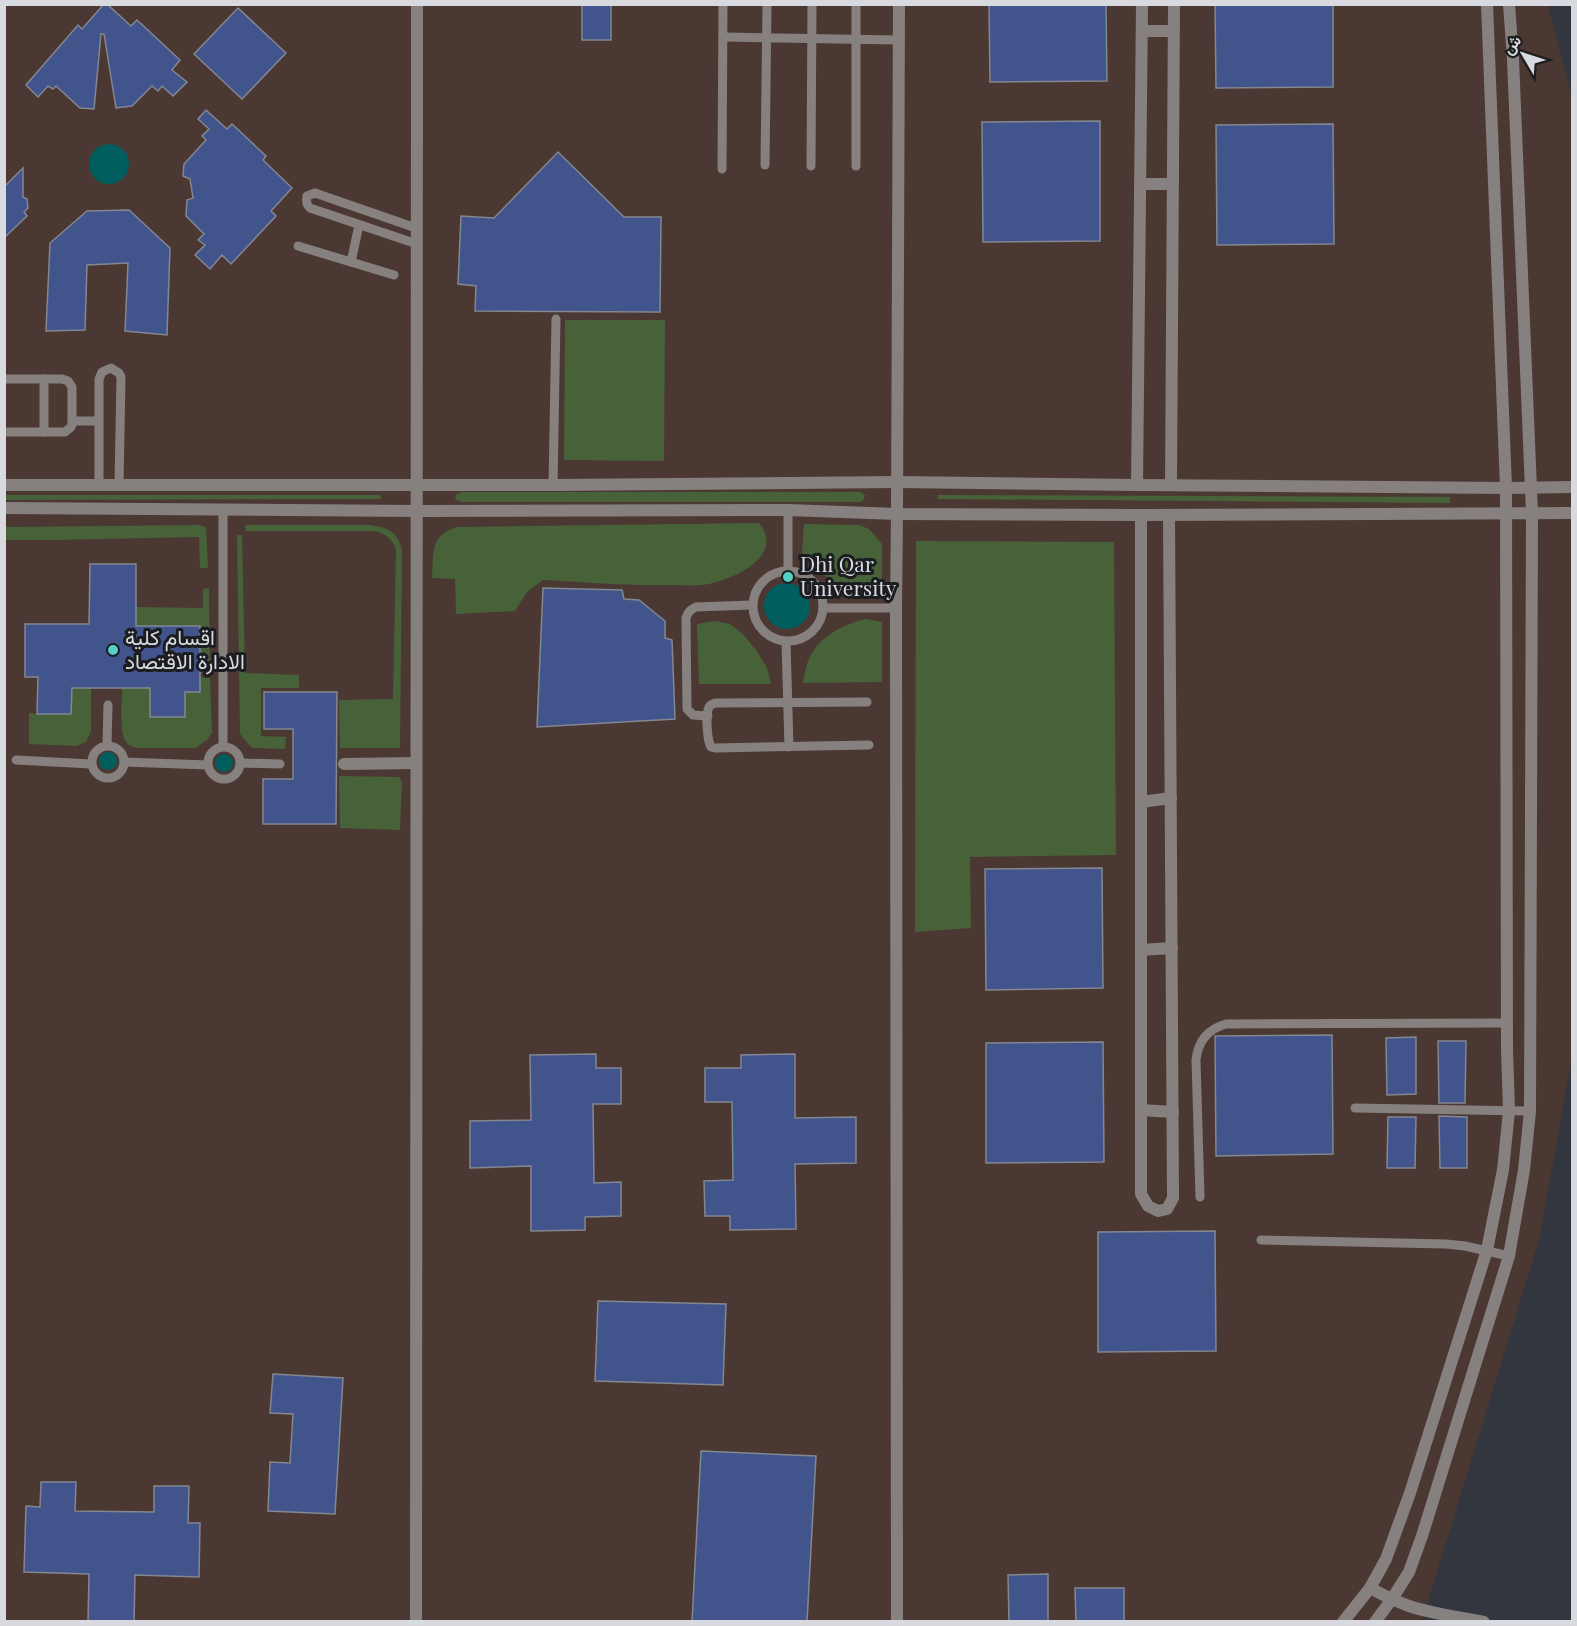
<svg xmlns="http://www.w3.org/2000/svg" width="1577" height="1626" font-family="'Playfair Display',Vazirmatn,serif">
  <rect width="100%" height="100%" fill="#32363e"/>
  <polygon fill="#4c3833" points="5,5 1548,5 1572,98 1572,1056 1540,1237 1422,1621 5,1622"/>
  <g fill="#476139">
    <polygon points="565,320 665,320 664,461 564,460"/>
    <polygon points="462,492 860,492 865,495 863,501 860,502 462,502 457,500 455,497 457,494"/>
    <polygon points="4,495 381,495 381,499 5,500"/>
    <polygon points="938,495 1450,497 1450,503 938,499"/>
    <path d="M759 523C766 532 770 542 763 553 753 569 731 578 713 583 698 587 683 585 667 585 626 586 584 582 543 580L527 592 515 611 456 614 455 579 432 578C434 554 429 535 457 527Z"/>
    <path d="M804 524 859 525 869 529 882 544V583L879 588C843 603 826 575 802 553Z"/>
    <polygon points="199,525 206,527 208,568 200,568 199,537 51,540 5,540 5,527"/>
    <path d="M245 525H369C388 528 396 530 402 549L400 748H340L339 700 393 699 396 549C392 539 386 534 376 531H246Z"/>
    <polygon points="237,535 242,535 245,673 299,675 299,688 261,688 261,736 286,737 285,749 253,748 249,745 240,734"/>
    <polygon points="916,541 1114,542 1116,855 970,857 971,928 915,932"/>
    <polygon points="209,588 210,673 200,673 200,626 136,626 136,607 203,608 203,589"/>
    <path d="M865 619 882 622V682L803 683C804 677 805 670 807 664 817 637 840 626 865 619Z"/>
    <polygon points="715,621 730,624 742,633 756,650 767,668 771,684 699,684 697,624"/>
    <path d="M200 677 210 678 212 733 207 740 195 748H139C133 747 129 746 126 742 119 732 122 701 122 688H150V716L185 717V692H199Z"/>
    <polygon points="72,688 91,688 91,731 86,742 77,746 29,744 29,713 37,714 71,714"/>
    <polygon points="339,776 399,777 402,782 400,830 340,828"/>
  </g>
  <g fill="#005e5f">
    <circle cx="109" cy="164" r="20"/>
    <circle cx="787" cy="606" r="23"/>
    <circle cx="108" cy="761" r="9"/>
    <circle cx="224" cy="763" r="9"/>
  </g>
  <g fill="#42548c" stroke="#838791" stroke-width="1.5">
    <polygon points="104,4 107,4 131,26 137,20 180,60 172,70 187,82 173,96 162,86 158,91 152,86 132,106 116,108 104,34 101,34 94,109 80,108 56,86 53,89 48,86 38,97 26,85 78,25 82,29"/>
    <rect x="582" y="4" width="29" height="36"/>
    <polygon points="989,4 1106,4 1107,81 990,82"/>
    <polygon points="1215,4 1333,4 1333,87 1216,88"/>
    <polygon points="238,8 286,53 242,99 194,54"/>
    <polygon points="206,110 227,129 232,124 266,156 263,160 292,188 271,211 276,216 231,264 222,255 210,269 195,255 205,245 198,240 204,234 186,216 187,200 193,198 190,179 183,176 184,164 206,140 202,136 209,129 198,119"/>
    <polygon points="1100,121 1100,241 983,242 982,122"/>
    <polygon points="1333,124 1334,244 1217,245 1216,125"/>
    <polygon points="558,152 624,217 661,217 660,312 475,311 476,286 458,284 461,216 494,218"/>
    <polygon points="23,168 23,197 27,199 28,208 24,212 27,216 4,238 4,187"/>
    <polygon points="129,210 170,248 167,335 125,331 128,263 87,265 85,330 46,331 50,243 87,211"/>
    <polygon points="90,564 136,564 136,626 200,626 200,692 185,692 185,717 150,717 150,688 72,688 71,714 37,714 38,677 25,677 25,624 89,624"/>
    <polygon points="543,588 622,590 624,599 639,600 665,621 665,638 672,640 675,719 537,727"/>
    <polygon points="264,692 337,692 336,824 263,824 263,779 293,779 293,729 264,729"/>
    <polygon points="1102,868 1103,988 986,990 985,869"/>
    <polygon points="1332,1035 1333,1154 1216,1156 1215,1036"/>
    <polygon points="1416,1037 1416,1094 1387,1095 1386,1038"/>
    <polygon points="1438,1041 1466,1041 1465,1103 1439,1103"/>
    <polygon points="1103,1042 1104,1162 986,1163 986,1043"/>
    <polygon points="596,1054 596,1068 621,1068 621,1104 593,1104 594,1183 621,1182 621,1216 585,1217 585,1230 531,1231 531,1166 470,1168 470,1121 531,1120 530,1055"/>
    <polygon points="795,1054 795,1118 856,1117 856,1163 795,1164 796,1229 730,1230 730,1216 705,1216 704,1181 733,1180 732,1102 705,1102 705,1068 741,1068 741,1055"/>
    <polygon points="1439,1116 1467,1117 1467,1168 1440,1168"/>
    <polygon points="1388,1117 1416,1117 1415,1168 1387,1168"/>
    <polygon points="1215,1231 1216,1351 1098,1352 1098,1232"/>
    <polygon points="598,1301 726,1304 723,1385 595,1381"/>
    <polygon points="273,1374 343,1378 335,1514 268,1511 270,1462 290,1463 293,1414 270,1413"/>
    <polygon points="701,1451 816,1456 807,1622 692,1622"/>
    <polygon points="41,1482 76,1482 75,1511 154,1512 154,1486 189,1486 188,1523 200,1523 199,1577 135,1575 134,1622 88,1622 89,1574 24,1572 26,1506 40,1507"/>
    <polygon points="1048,1574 1048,1622 1009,1622 1008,1575"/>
    <polygon points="1075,1588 1124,1588 1124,1622 1076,1622"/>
  </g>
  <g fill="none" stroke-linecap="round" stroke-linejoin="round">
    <g stroke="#86817e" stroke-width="9">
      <polyline points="723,37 899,40"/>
      <polyline points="765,165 767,4"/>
      <polyline points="811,166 812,4"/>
      <polyline points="856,166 856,4"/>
      <polyline points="722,169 723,4"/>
      <path d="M416 228 315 193 307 196C306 201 306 205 310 208L417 244"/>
      <polyline points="298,246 394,275"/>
      <polyline points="351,262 359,225"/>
      <polyline points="4,379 62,379 68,381 72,387 72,424 71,427 65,432 4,432"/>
      <polyline points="44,379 44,432"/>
      <polyline points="72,421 99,421"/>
      <polyline points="99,484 99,379 102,372 111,368 119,373 121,377 119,485"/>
      <polyline points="553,485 556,319"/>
      <polyline points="223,509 223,746"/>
      <polyline points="788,570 788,510"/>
      <circle cx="788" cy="606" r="35"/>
      <polyline points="823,608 896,608"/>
      <polyline points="786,642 789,747"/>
      <path d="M867 702 715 703C711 705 709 705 708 710 706 718 707 740 711 747L715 748 869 745"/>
      <path d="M708 716 693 715 687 709 686 618C688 612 690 610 696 607L752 605"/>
      <polyline points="107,745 108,705"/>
      <circle cx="108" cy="762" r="16"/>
      <circle cx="224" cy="763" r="16"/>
      <polyline points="16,760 91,764"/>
      <polyline points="124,762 208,765"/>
      <polyline points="240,763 280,764"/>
      <polyline points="1355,1108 1530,1111"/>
      <path d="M1200 1197 1196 1060C1198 1041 1208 1029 1226 1024L1507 1023"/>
      <polyline points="1261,1240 1446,1244 1465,1246 1509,1256"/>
    </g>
    <g stroke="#86817e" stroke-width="12">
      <polyline points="1142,31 1173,31"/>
      <polyline points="1140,184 1173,184"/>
      <polyline points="4,485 553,485 897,482 1137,485 1506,488 1572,487"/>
      <polyline points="1137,485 1142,4"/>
      <polyline points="1171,485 1174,4"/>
      <polyline points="4,508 416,511 788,510 897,514 1141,515 1572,513"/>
      <polyline points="1141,515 1141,1194 1148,1206 1158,1211 1167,1209 1173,1198 1169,515"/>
      <polyline points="344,764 416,763"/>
      <polyline points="1141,802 1171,798"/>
      <polyline points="1141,950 1172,948"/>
      <polyline points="1141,1110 1173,1112"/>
      <path d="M1370 1588C1383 1595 1395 1601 1409 1606 1433 1614 1459 1617 1484 1622"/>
      <polyline points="416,1622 417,4"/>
      <polyline points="897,1622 896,608 897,514 899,4"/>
      <polyline points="1343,1622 1370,1588 1386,1559 1410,1493 1487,1250 1503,1170 1509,1111 1507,1049 1506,488 1487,4"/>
      <polyline points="1375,1622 1392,1599 1409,1572 1422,1536 1509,1256 1524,1170 1530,1111 1532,513 1513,59 1509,4"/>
    </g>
  </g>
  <g fill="#55cec5" stroke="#1c1d21" stroke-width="2">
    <circle cx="788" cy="577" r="6"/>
    <circle cx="113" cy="650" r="6"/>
  </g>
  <g text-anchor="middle" stroke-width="6" stroke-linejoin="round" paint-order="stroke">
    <g font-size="21" fill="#d8dae0" stroke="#1c1d21" text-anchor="start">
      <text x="800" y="572">Dhi Qar<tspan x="800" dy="24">University</tspan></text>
      <text x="125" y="645">اقسام كلية<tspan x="125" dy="24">الادارة الاقتصاد</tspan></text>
    </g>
  </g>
  <rect width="1577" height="1626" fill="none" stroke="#d8dae0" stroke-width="12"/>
  <g transform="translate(1523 54) rotate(309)" stroke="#1c1d21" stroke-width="4.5" paint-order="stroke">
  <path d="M0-4.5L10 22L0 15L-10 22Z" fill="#d8dae0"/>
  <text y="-9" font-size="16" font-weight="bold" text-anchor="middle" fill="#d8dae0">ش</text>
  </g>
</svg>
